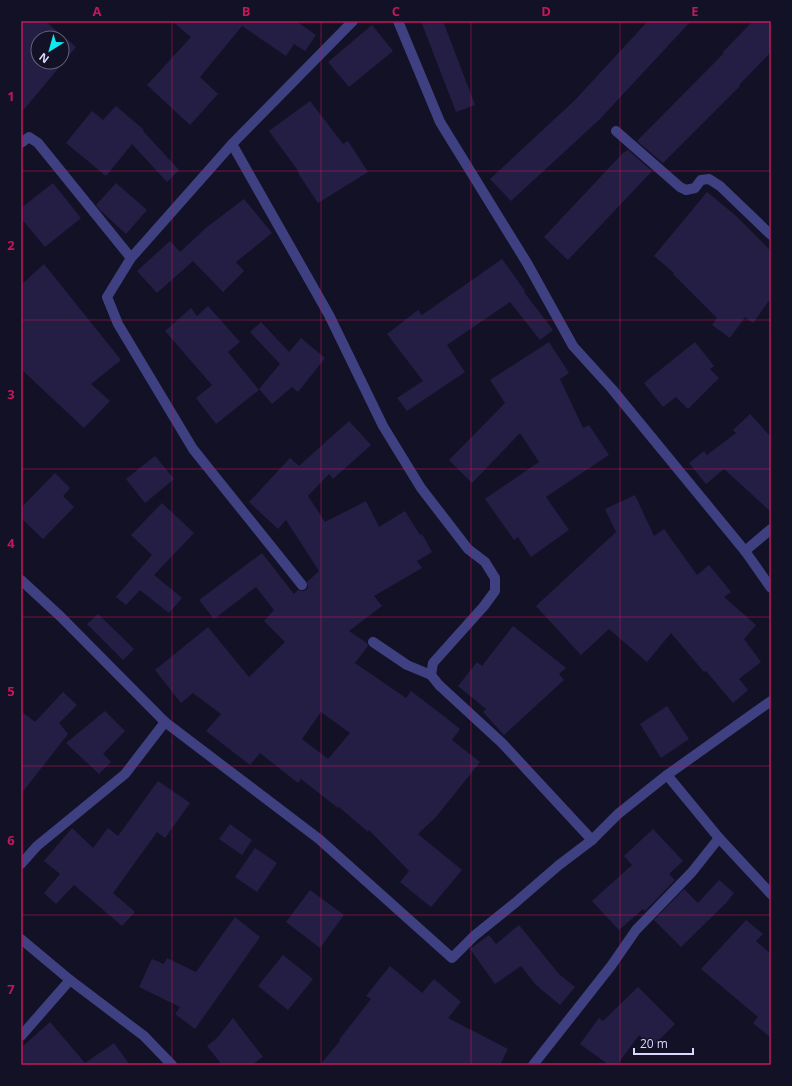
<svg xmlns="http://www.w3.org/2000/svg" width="792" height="1086" font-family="'Open Sans',sans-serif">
  <rect width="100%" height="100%" fill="#131125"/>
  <g fill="#241e45" fill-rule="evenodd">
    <path d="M21 21H45L76 47 21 113ZM38 38H62V62H38Z"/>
    <polygon points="172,21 296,21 316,35 305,51 294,44 286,56 242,26 200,77 218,94 190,125 147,85 191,37"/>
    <polygon points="421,21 443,21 475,105 456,112"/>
    <polygon points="648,21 691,21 600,119 511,201 490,179 575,100"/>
    <polygon points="753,21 771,21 771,52 739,85 740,86 663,163 637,141 724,53 723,52"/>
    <polygon points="372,25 393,51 349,87 328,62"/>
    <polygon points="310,101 343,144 348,141 368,172 318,203 298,173 299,172 269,131"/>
    <polygon points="116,106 144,130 143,131 179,170 167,182 132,144 106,176 66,143 92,111 103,120"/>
    <polygon points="628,150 652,171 568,260 544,237 624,152 625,152"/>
    <polygon points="53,183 81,218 45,247 21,218 21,208"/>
    <polygon points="116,183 147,210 126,234 101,211 96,205"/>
    <polygon points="707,192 735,215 771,251 771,298 753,323 745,317 730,338 712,325 717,318 673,274 674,273 654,256"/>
    <polygon points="244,199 272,233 236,262 244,271 223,292 193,261 157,293 137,271 170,241 180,252 207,227"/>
    <polygon points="502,259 525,291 524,292 553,330 540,340 510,302 447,345 465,372 407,411 397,398 423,381 387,334 418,310 422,315"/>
    <polygon points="44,264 121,360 91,384 110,401 84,428 21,369 21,285"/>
    <polygon points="208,306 240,342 228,352 259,390 216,424 196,398 212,385 165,331 191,308 197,316"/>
    <polygon points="261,322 289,352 301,338 325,358 298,392 292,387 272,404 259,389 280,364 250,332"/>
    <polygon points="549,342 569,373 560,379 583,428 589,425 609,455 546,497 569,530 531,557 518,537 514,540 485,499 539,462 520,433 472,483 449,460 505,403 490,380"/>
    <polygon points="695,342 714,366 710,369 719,378 688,409 676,397 663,407 644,383"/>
    <polygon points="750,414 771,437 771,512 724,469 706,484 689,463 704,451 707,455 736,433 733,430"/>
    <path d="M349 421 371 445 333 479 329 474 308 496 325 522 366 501 379 527 405 511 420 535 422 534 432 552 417 561 422 568 374 596 382 606 349 631 367 643 368 646 355 663 406 698 411 691 445 717 460 729 452 740 480 762 436 817 418 834 462 870 431 907 400 882 409 871 369 830 368 832 339 807 338 808 301 779 298 783 260 753 250 765 206 731 221 714 193 693 181 703 155 670 208 627 249 677 285 642 264 621 274 610 256 587 214 619 199 600 262 553 294 594 298 590 303 591 306 590 308 587 307 582 319 571 286 520 278 529 249 502 290 458 299 466ZM321 712 350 733 328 759 302 739Z"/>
    <polygon points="155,456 174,479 145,503 126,479"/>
    <polygon points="55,473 70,488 63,496 74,507 43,539 21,518 21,508"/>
    <polygon points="635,495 654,536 664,529 697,575 709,565 731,592 724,597 756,625 744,639 761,662 739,679 748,690 733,703 706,671 704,672 671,633 647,662 609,629 581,655 536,606 616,532 605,509"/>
    <polygon points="162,503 194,533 154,575 182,598 169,613 140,590 126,605 116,597 152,555 131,535"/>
    <polygon points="98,614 134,649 123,660 87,624"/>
    <polygon points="513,626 566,668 559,674 564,680 504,735 483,712 486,709 458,686 477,662 482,666"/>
    <polygon points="63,692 77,705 59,723 68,734 21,794 21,711 35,722"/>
    <polygon points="667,706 689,739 661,758 640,724"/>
    <polygon points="105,711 125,731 103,754 111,762 99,774 66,743"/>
    <polygon points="158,781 190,803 165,838 157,832 113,893 135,912 122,926 74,885 56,904 44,893 60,874 44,861 72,828 93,848 108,828 118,836"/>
    <polygon points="230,824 252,840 242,855 219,839"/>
    <polygon points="653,829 683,861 669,874 675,880 645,911 643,909 619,930 592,901 632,865 624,856"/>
    <polygon points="255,848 277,863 257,892 235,877"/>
    <polygon points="719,880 734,893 726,903 681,947 654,920 684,889 698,903"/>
    <polygon points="310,890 344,915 320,948 286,922"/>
    <polygon points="235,917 260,937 195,1029 175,1014 180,1007 139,987 152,959 164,964 167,958 196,972"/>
    <polygon points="746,920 763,934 756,941 771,954 771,1038 753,1023 758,1017 701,969"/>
    <polygon points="519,925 559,974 575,987 560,1005 536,985 521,966 495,984 470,949 489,935 496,944"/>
    <polygon points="283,955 313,979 288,1010 258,986"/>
    <polygon points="390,966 422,993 434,979 461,1002 448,1018 508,1049 500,1065 320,1065 340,1041 339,1040 371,999 366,996"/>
    <polygon points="638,987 675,1024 652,1047 639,1035 617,1065 609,1065 580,1044 599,1018 603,1021"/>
    <polygon points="233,1018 263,1057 252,1065 222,1065 207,1046 217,1038"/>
    <polygon points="50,1022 85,1063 114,1043 130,1065 21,1065 21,1048"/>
  </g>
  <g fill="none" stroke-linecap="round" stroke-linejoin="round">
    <g stroke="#3f4081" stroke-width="10">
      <polyline points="398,21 440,122 527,263 573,346 612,389 745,551 771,588"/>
      <polyline points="616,131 680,187 686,190 695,188 701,180 709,179 720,186 771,235"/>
      <polyline points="21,143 29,137 38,143 131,258"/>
      <polyline points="232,144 329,315 383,426 421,488 468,549 485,562 495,578 495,591 484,606 433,663 431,675"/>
      <polyline points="745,551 771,529"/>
      <polyline points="21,580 60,616 165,722 319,839 452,958 474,936 515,903 559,865 592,840 618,814 667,775 771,701"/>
      <polyline points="302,585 193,449 118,324 107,297 131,258 232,144 353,21"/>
      <polyline points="373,642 407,665 431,675 439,685 502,743 592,840"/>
      <polyline points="667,775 719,838 771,894"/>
      <polyline points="21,864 37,846 125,774 165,722"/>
      <polyline points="21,939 70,980 144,1036 172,1065"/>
      <polyline points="21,1036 70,980"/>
      <polyline points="533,1065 611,966 636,930 692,872 719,838"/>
    </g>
  </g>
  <path fill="none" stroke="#c2185b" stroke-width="1" stroke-opacity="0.55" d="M172 21V1065M321 21V1065M471 21V1065M620 21V1065M21 171H771M21 320H771M21 469H771M21 617H771M21 766H771M21 915H771"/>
  <rect width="792" height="1086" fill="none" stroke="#131125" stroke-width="44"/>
  <g transform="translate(50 50) rotate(217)"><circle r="19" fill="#131125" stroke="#63617b"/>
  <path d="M0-3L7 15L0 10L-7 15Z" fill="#10e7f0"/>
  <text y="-6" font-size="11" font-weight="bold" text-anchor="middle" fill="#dad8fd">N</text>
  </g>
  <path d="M634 1048v6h59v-6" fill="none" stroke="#dad8fd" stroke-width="2"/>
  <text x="640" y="1048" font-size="12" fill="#dad8fd" stroke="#131125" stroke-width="3" paint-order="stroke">20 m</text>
  <rect x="22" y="22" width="748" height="1042" fill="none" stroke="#c2185b" stroke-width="1.5"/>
  <g font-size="13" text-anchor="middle" font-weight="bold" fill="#c2185b">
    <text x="97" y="16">A</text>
    <text x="246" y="16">B</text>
    <text x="396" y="16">C</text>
    <text x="546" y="16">D</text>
    <text x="695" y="16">E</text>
    <text x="11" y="101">1</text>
    <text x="11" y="250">2</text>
    <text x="11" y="399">3</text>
    <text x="11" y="548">4</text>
    <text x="11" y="696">5</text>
    <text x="11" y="845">6</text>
    <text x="11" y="994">7</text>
  </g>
</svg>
